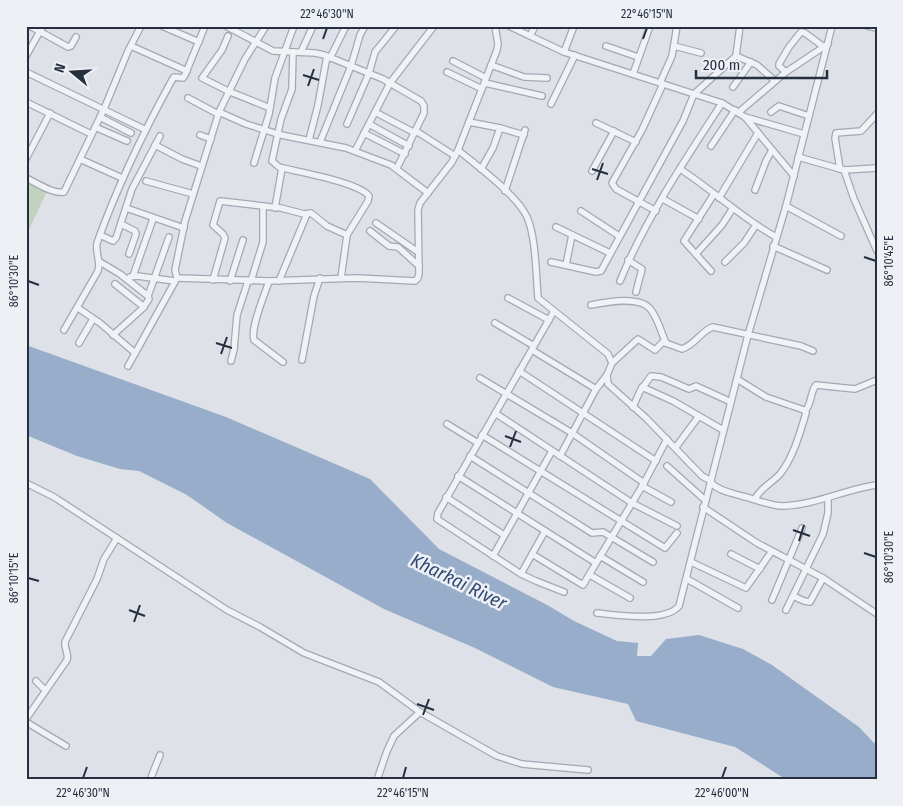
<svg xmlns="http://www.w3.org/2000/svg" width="903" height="806" font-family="'Fira Sans Condensed',sans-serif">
  <rect width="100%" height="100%" fill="#dee1e8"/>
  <polygon fill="#c3d2be" points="26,174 50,185 26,236"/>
  <polygon fill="#97adc9" points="26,345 226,417 370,479 439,549 549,606 574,621 617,641 638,643 637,656 651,656 666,639 699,635 743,649 772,665 859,727 874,743 877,742 877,780 787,780 735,747 636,721 628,704 553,687 475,648 384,609 227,523 187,495 139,471 120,469 77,456 26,435"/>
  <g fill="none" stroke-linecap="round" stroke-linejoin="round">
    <defs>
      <g id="minor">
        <polyline points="30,26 68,47 71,46 76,37"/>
        <polyline points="162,26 199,42"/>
        <polyline points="226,26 273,51 315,53 324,55 383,79 421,101 424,106 424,113 397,168"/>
        <polyline points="266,26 245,59 219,112 185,221 175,270 177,278 269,281 357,278 415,281 418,278 419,273 418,210 420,203 452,162 458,150"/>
        <path d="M495 26 498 44 497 50 458 150C476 165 518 196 527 217 536 237 536 275 538 298L608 354 612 363 607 375 608 384 646 418 702 476 711 481"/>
        <polyline points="509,26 564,52 574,26"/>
        <polyline points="867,26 877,28"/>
        <polyline points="228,36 222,50 202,78 228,91 270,108"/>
        <polyline points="530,36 535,26"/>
        <polyline points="131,46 187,71"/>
        <polyline points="606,46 638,57"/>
        <polyline points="674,46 701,53"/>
        <path d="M293 52 292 89 281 119 272 161 279 167C298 172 358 182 369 196L368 201 347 235 341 278"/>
        <polyline points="301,52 313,26"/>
        <polyline points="564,52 722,103 745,117 794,176"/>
        <polyline points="26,56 43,26"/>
        <polyline points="736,56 757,65 775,81"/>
        <polyline points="330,58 346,26"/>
        <polyline points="453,61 486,78"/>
        <polyline points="491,65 524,77 547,78"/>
        <polyline points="26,72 146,130"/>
        <polyline points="447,72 482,89"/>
        <polyline points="786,72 779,66 779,64 789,47 801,32 805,33 824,47"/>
        <polyline points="633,74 650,26"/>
        <polyline points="485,83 542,96"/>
        <polyline points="660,83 672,56 677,26"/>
        <polyline points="733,87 751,62"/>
        <polyline points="188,98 218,114"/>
        <polyline points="26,102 91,134"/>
        <polyline points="551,104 575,55"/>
        <polyline points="219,112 246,124 281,135 346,148 391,165 428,193"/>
        <polyline points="375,112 415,133"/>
        <polyline points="739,112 786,72 828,44"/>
        <polyline points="771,112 779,106 809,116"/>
        <polyline points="100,117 131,133"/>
        <polyline points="745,117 804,134"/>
        <polyline points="469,122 500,128 524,135"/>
        <polyline points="596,123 636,142"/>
        <polyline points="347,124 369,73 375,52 396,26"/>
        <polyline points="369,124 409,146"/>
        <polyline points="95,127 127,141"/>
        <polyline points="416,131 455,156"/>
        <polyline points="364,133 405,154"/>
        <polyline points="200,135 211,139"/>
        <polyline points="309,140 318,105 327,56"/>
        <polyline points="320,142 351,66 360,35 365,26"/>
        <polyline points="155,145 182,159 201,166"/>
        <polyline points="711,146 735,110"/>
        <polyline points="355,151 390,83 434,26"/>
        <polyline points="798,157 844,170 877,168"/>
        <polyline points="26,159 50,113"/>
        <polyline points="80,159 122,178"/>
        <polyline points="254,163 269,114 275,78 294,26"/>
        <polyline points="481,169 493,148 500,128"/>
        <path d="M680 169C713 190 741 218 776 237"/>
        <polyline points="840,169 835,138 836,133 861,131 877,114"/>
        <polyline points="844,170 854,199 877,251"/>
        <polyline points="592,171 614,131"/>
        <path d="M26 178C37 183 52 194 64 192L104 109 128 51 141 26"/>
        <polyline points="146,181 193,194"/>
        <polyline points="755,190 766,161 772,150"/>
        <polyline points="505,191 525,130"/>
        <polyline points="719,198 758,133"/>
        <polyline points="663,199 699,219"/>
        <polyline points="786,206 841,236"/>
        <polyline points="126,208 184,228"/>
        <polyline points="275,208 282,168"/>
        <polyline points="581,211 619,236"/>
        <polyline points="656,211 616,189 612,183 642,130 663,84"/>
        <polyline points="376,223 418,252"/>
        <polyline points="121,224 135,231 136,234 129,254"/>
        <polyline points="556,227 610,253"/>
        <polyline points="370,231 389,246 398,247 419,266"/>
        <polyline points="100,235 113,241 116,238 132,189 160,136"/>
        <polyline points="773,246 827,270"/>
        <polyline points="696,254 722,225 733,208"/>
        <polyline points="628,260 642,269 636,292"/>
        <polyline points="100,262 120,274 148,296 149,299 143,308 113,335"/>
        <polyline points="551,262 596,272 601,271 683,121 694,94 736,56 740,26"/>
        <polyline points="725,262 744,243 756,225"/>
        <polyline points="566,265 572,235"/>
        <polyline points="711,271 684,241 714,194"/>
        <polyline points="133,276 153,219"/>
        <polyline points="130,277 137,276 175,281"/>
        <polyline points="213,280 225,238 223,234 213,225 220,201 281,208 304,214 311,213 327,226 347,235"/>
        <polyline points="230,281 243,240"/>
        <polyline points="251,281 263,242 263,207"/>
        <path d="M269 281C265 294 250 328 254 340L283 362"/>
        <polyline points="279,281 307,214"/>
        <path d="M620 281C646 218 685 160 722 103"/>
        <polyline points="115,284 144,307"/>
        <polyline points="148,296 169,237"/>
        <polyline points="508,298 549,320"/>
        <path d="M591 305C606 302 641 295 651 310 658 319 661 332 666 343"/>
        <polyline points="78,308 100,323 135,353"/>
        <polyline points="554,311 438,513 437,519 521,574 536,581 564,592"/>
        <polyline points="495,323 534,346"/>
        <path d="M64 330 98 271C101 260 95 253 97 243 117 187 143 133 172 80L174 77 183 78 185 75 205 26"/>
        <polyline points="79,343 93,319"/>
        <polyline points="532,350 596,389"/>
        <polyline points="302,360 314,296 320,278"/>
        <polyline points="231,361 234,349 237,315 248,281"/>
        <path d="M612 363 638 339 655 350 663 342 682 349C695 345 702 330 713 327L801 346 813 351"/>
        <polyline points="128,366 177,278"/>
        <polyline points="519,371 656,461"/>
        <polyline points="480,378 572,433 644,483"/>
        <path d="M737 379 766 397 804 410 806 413C800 433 793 458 780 474 771 484 761 487 755 499"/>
        <polyline points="642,387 673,401 723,430"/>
        <polyline points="633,407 640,391 651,376 661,377 689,389 696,386 731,402"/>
        <path d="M805 411C812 404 810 392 816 385L855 389 877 380"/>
        <polyline points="495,413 632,503 677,526"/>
        <polyline points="447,424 478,443"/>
        <polyline points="482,435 665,548 677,533"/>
        <polyline points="676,447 699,416"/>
        <polyline points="470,456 592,533 603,532 653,562"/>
        <polyline points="560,456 596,389 607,375"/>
        <polyline points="667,466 705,500"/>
        <polyline points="458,476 596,563"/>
        <polyline points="26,483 54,497 227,610 260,627 304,653 379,682 420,712 497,756 522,764 588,770"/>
        <path d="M711 483C719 491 732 493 742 496 755 499 770 506 783 506 816 505 845 489 877 485"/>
        <polyline points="642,486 671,502"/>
        <polyline points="446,497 504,535"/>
        <polyline points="703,507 757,543 823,578 877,614"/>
        <polyline points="532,554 583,585 644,483 667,439"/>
        <polyline points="731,554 760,569"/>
        <polyline points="493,556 552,451"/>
        <polyline points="600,556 643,582"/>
        <polyline points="691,562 746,588 772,551"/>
        <polyline points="521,574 545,531"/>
        <polyline points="590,575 630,598"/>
        <polyline points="687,579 738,608"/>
        <polyline points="793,596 804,601 810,602 823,578"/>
        <polyline points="772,600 802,528"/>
        <polyline points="786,610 823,534 828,513 828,498"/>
        <path d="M597 613C617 615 665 623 679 606L748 335 786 206 832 26"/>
        <polyline points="36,681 45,690"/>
        <path d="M26 719 67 660C69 653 64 649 65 642L97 579 104 559 117 538"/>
        <polyline points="26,722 66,746"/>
        <polyline points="150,780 160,755"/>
        <polyline points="377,780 387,751 394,736 420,712"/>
      </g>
    </defs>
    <use href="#minor" stroke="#a3a8b2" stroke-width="8"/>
    <use href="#minor" stroke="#f0f2f6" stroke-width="5.5"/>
  </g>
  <path fill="none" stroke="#262e3f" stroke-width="2" d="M323 39 327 28M643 39 647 28M303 75 319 80M308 86 314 69M592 169 608 174M597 180 603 163M864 257 876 261M28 281 39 285M216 343 232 348M221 354 227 337M505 436 521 442M510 447 516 431M793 530 810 536M799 541 804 525M864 553 876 557M28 578 39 581M129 610 145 616M134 622 140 605M417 704 434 710M423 715 429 699M83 778 87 767M403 778 406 767M722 778 726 767"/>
  <g text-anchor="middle" stroke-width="5" stroke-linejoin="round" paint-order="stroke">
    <g font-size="19" font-style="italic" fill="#2f4b74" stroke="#edf0f5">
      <text transform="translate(459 581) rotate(26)" y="7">Kharkai River</text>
    </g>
  </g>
  <rect width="903" height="806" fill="none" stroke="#edf0f5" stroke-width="55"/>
  <g transform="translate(72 72) rotate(288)" stroke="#edf0f5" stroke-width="4" paint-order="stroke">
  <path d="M0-4L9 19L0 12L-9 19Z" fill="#262e3f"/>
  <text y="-8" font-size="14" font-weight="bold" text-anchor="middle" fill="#262e3f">N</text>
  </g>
  <path d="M696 70v8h131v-8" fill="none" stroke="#262e3f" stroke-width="2.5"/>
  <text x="703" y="70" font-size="15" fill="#262e3f" stroke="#edf0f5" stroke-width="4" paint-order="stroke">200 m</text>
  <rect x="28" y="28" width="848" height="750" fill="none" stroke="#262e3f" stroke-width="2"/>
  <g font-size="12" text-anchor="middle" fill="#262e3f">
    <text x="327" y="18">22°46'30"N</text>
    <text x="647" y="18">22°46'15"N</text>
    <text transform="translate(889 261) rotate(-90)" y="4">86°10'45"E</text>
    <text transform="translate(14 281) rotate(-90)" y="4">86°10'30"E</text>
    <text transform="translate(889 557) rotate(-90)" y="4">86°10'30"E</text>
    <text transform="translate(14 578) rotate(-90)" y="4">86°10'15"E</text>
    <text x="83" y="797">22°46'30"N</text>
    <text x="403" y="797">22°46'15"N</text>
    <text x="722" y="797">22°46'00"N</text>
  </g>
</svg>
